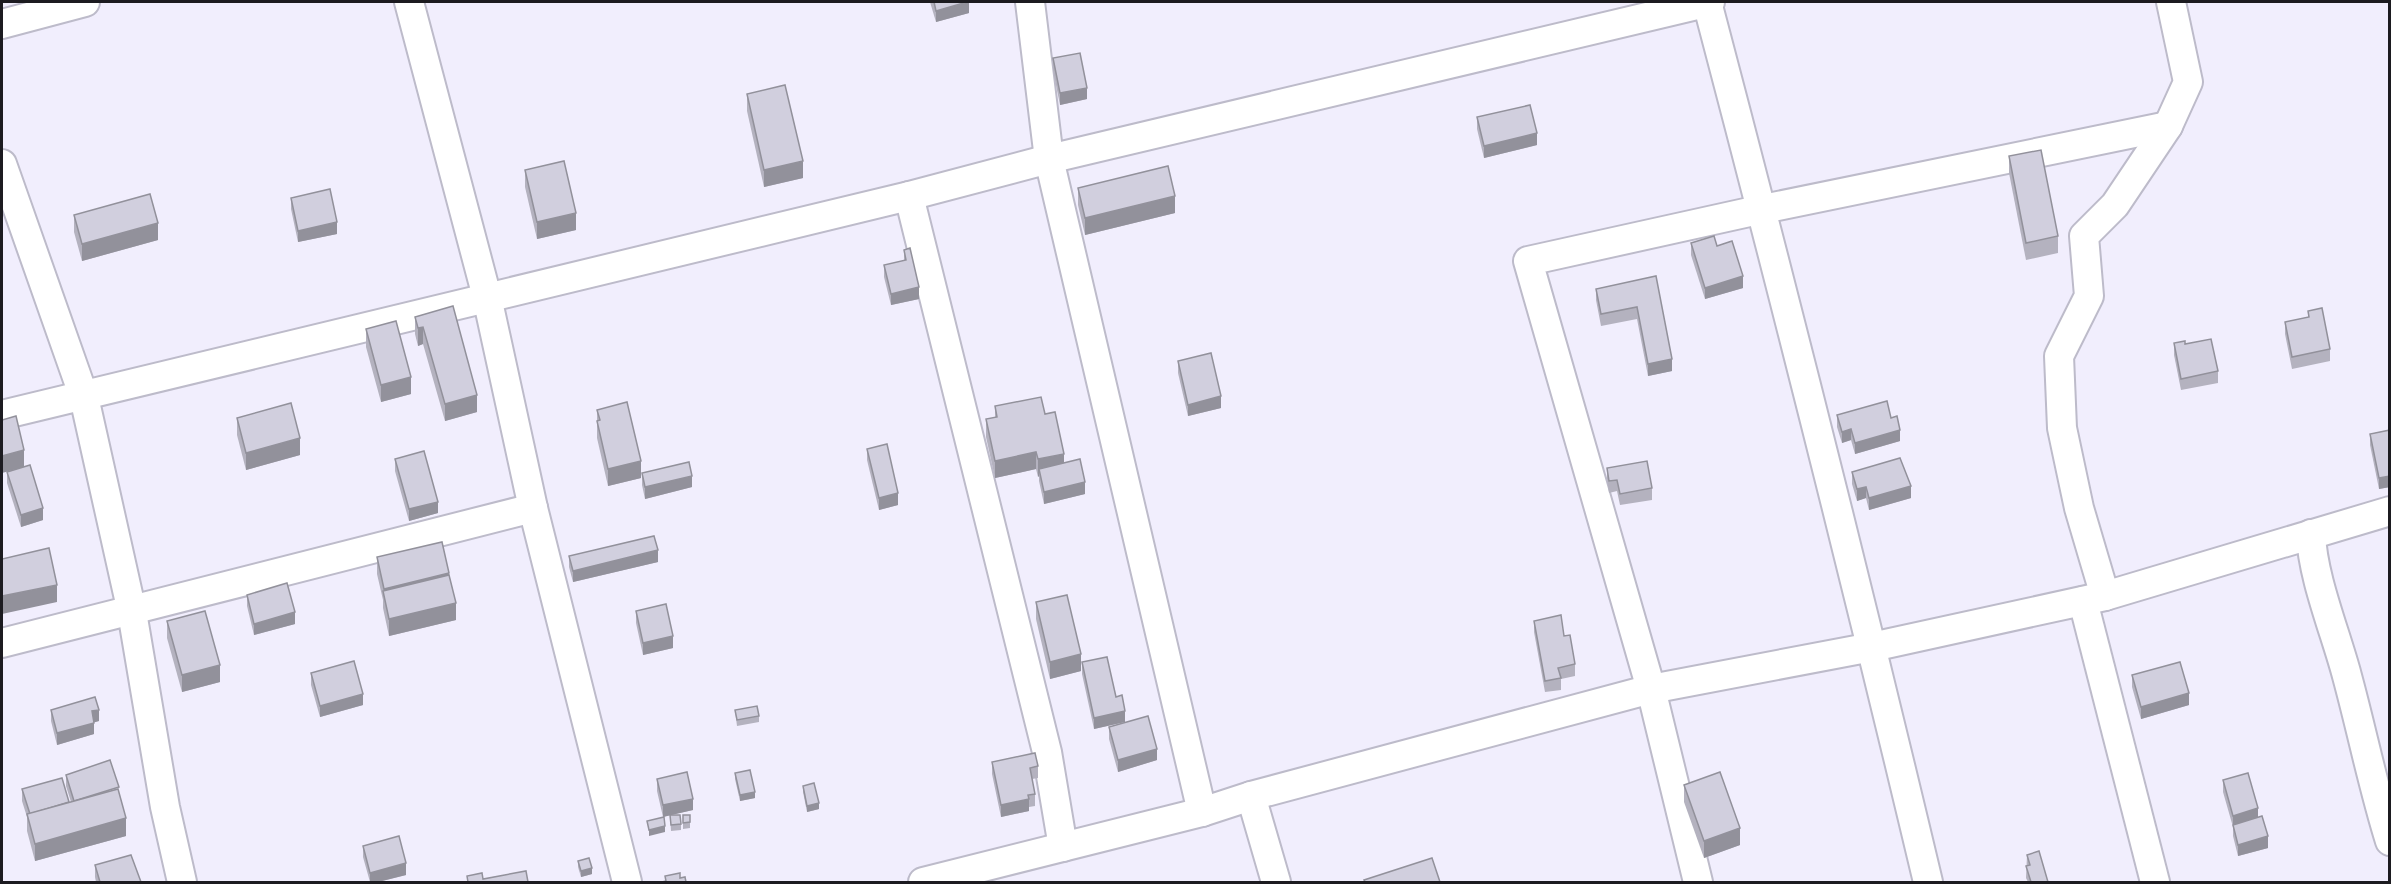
<svg xmlns="http://www.w3.org/2000/svg" width="2391" height="884" font-family="'Noto Serif',serif">
  <rect width="100%" height="100%" fill="#f1eefd"/>
  <g fill="none" stroke-linecap="round" stroke-linejoin="round">
    <defs>
      <g id="minor">
        <polyline points="409,2 487,297 533,508 627,882"/>
        <polyline points="1030,2 1049,159 1202,812"/>
        <path d="M1707 2C1784 294 1858 588 1928 882"/>
        <polyline points="2,24 85,2"/>
        <polyline points="2,164 84,397 132,612 165,807 182,882"/>
        <polyline points="909,196 1047,752 1063,847"/>
        <polyline points="2,415 909,196 1049,159 1710,2"/>
        <path d="M2311 534C2312 576 2336 634 2347 676 2362 731 2373 787 2390 841"/>
        <polyline points="2105,596 2079,508 2062,428 2059,356 2089,296 2084,236 2115,205 2168,126 2188,82 2171,2"/>
        <polyline points="2083,601 2155,882"/>
        <polyline points="2,643 533,508"/>
        <polyline points="1251,796 1276,882"/>
        <polyline points="923,882 1202,812 1251,796 1651,689 1872,647 2105,596 2390,511"/>
        <polyline points="1698,882 1651,689 1528,261 1763,209 2168,126"/>
      </g>
    </defs>
    <use href="#minor" stroke="#bdbbca" stroke-width="32"/>
    <use href="#minor" stroke="#fff" stroke-width="28"/>
  </g>
  <g fill="#b4b2bf">
    <polygon points="930,2 969,2 969,13 936,22"/>
    <polygon points="1053,58 1087,99 1060,105 1053,70"/>
    <polygon points="747,94 803,178 764,187 747,111"/>
    <polygon points="1477,117 1537,145 1484,158 1477,129"/>
    <polygon points="2009,156 2058,236 2058,253 2026,260 2009,173"/>
    <polygon points="525,170 576,230 537,239 525,187"/>
    <polygon points="1078,188 1175,213 1085,235 1078,205"/>
    <polygon points="291,198 337,234 298,242 291,209"/>
    <polygon points="74,215 158,240 82,261 74,232"/>
    <polygon points="1691,243 1717,246 1743,288 1705,299 1691,255"/>
    <polygon points="904,250 919,299 891,305 884,277 884,265 904,261"/>
    <polygon points="1656,276 1672,371 1648,376 1637,319 1601,326 1596,300 1596,289"/>
    <polygon points="453,306 477,412 445,421 423,344 418,346 415,334 415,317"/>
    <polygon points="2308,311 2330,349 2330,361 2292,369 2285,334 2285,322 2308,317"/>
    <polygon points="366,329 411,394 381,402 366,347"/>
    <polygon points="2174,343 2185,344 2218,371 2218,383 2181,390 2174,355"/>
    <polygon points="1178,361 1221,408 1188,416 1178,373"/>
    <polygon points="995,406 1045,414 1064,463 1085,494 1044,504 1039,481 1039,476 1038,477 1036,469 995,478 986,437 986,419 995,418"/>
    <polygon points="597,410 641,478 608,486 597,438"/>
    <polygon points="1837,415 1891,418 1900,441 1855,454 1851,440 1842,443 1837,427"/>
    <polygon points="237,418 300,455 246,470 237,435"/>
    <polygon points="2390,430 2390,487 2379,489 2370,445 2370,434"/>
    <polygon points="867,449 898,505 879,510 867,460"/>
    <polygon points="395,459 438,513 409,521 395,471"/>
    <polygon points="24,466 43,520 21,527 7,483 7,472"/>
    <polygon points="1607,468 1652,488 1652,500 1620,505 1617,491 1609,493 1607,479"/>
    <polygon points="1852,472 1911,498 1869,510 1866,498 1857,501 1852,484"/>
    <polygon points="642,473 692,487 645,499 642,485"/>
    <polygon points="569,556 658,562 573,582 569,567"/>
    <polygon points="377,557 449,575 456,620 389,636 383,608 383,600 377,574"/>
    <polygon points="247,595 295,624 254,635 247,606"/>
    <polygon points="1036,602 1081,671 1050,679 1036,619"/>
    <polygon points="636,611 673,648 643,655 636,623"/>
    <polygon points="167,621 220,682 182,692 167,638"/>
    <polygon points="1534,621 1564,636 1575,664 1575,676 1561,679 1561,690 1545,692 1534,632"/>
    <polygon points="1082,662 1116,697 1125,722 1094,729 1082,674"/>
    <polygon points="311,673 363,705 320,717 311,685"/>
    <polygon points="2132,675 2189,705 2141,719 2132,687"/>
    <polygon points="51,710 99,721 94,722 94,734 57,745 51,721"/>
    <polygon points="735,710 759,716 759,722 737,726"/>
    <polygon points="1109,727 1157,760 1118,772 1109,739"/>
    <polygon points="992,762 1038,766 1038,778 1032,779 1035,794 1035,806 1029,807 1029,811 1001,817 992,774"/>
    <polygon points="735,773 755,798 740,801 735,779"/>
    <polygon points="66,775 119,794 126,836 35,861 27,831 27,817 22,801 22,789 69,802 71,802 66,786"/>
    <polygon points="657,779 693,810 670,815 681,824 681,830 671,831 670,815 663,817 657,791"/>
    <polygon points="2223,780 2258,818 2268,848 2238,856 2233,836 2233,827 2223,792"/>
    <polygon points="1684,785 1740,845 1704,858 1684,802"/>
    <polygon points="803,786 819,809 807,812 803,792"/>
    <polygon points="683,815 690,815 690,828 683,829"/>
    <polygon points="363,846 406,875 378,882 370,882 363,857"/>
    <polygon points="2027,855 2048,882 2028,882 2026,878"/>
    <polygon points="578,861 592,874 581,877 578,867"/>
    <polygon points="95,865 141,882 96,882 95,877"/>
  </g>
  <g fill="#92919b">
    <polygon points="969,2 969,13 936,22 936,11"/>
    <polygon points="1087,88 1087,99 1060,105 1060,93"/>
    <polygon points="1537,133 1537,145 1484,158 1484,146"/>
    <polygon points="803,161 803,178 764,187 764,170"/>
    <polygon points="1175,196 1175,213 1085,235 1085,218"/>
    <polygon points="576,213 576,230 537,239 537,222"/>
    <polygon points="337,222 337,234 298,242 298,231"/>
    <polygon points="158,223 158,240 82,261 82,244"/>
    <polygon points="1743,276 1743,288 1705,299 1705,288"/>
    <polygon points="919,287 919,299 891,305 891,294"/>
    <polygon points="423,327 423,344 418,346 418,328"/>
    <polygon points="1672,359 1672,371 1648,376 1648,364"/>
    <polygon points="411,377 411,394 381,402 381,385"/>
    <polygon points="477,395 477,412 445,421 445,404"/>
    <polygon points="1221,396 1221,408 1188,416 1188,405"/>
    <polygon points="1851,429 1851,440 1842,443 1842,432"/>
    <polygon points="1900,430 1900,441 1855,454 1855,443"/>
    <polygon points="300,438 300,455 246,470 246,453"/>
    <polygon points="24,450 24,467 2,473 2,456"/>
    <polygon points="1036,452 1036,469 995,478 995,461"/>
    <polygon points="1064,454 1064,471 1039,469 1039,476 1038,477 1038,459"/>
    <polygon points="641,461 641,478 608,486 608,469"/>
    <polygon points="692,476 692,487 645,499 645,487"/>
    <polygon points="2390,476 2390,487 2379,489 2379,478"/>
    <polygon points="1085,482 1085,494 1044,504 1044,492"/>
    <polygon points="1911,486 1911,498 1869,510 1869,498"/>
    <polygon points="1866,487 1866,498 1857,501 1857,489"/>
    <polygon points="898,493 898,505 879,510 879,498"/>
    <polygon points="438,502 438,513 409,521 409,509"/>
    <polygon points="43,508 43,520 21,527 21,515"/>
    <polygon points="658,550 658,562 573,582 573,571"/>
    <polygon points="449,573 449,590 384,598 384,589"/>
    <polygon points="57,585 57,602 2,614 2,596"/>
    <polygon points="456,603 456,620 389,636 389,619"/>
    <polygon points="295,612 295,624 254,635 254,624"/>
    <polygon points="673,636 673,648 643,655 643,643"/>
    <polygon points="1081,654 1081,671 1050,679 1050,662"/>
    <polygon points="220,665 220,682 182,692 182,675"/>
    <polygon points="2189,693 2189,705 2141,719 2141,707"/>
    <polygon points="363,694 363,705 320,717 320,706"/>
    <polygon points="99,710 99,721 92,723 92,711"/>
    <polygon points="1125,711 1125,722 1094,729 1094,718"/>
    <polygon points="94,723 94,734 57,745 57,733"/>
    <polygon points="1157,749 1157,760 1118,772 1118,760"/>
    <polygon points="755,792 755,798 740,801 740,795"/>
    <polygon points="693,799 693,810 663,817 663,805"/>
    <polygon points="1029,799 1029,811 1001,817 1001,805"/>
    <polygon points="819,803 819,809 807,812 807,806"/>
    <polygon points="2258,808 2258,820 2233,825 2233,827 2233,816"/>
    <polygon points="126,818 126,836 35,861 35,844"/>
    <polygon points="665,826 665,832 649,836 649,830"/>
    <polygon points="1740,828 1740,845 1704,858 1704,841"/>
    <polygon points="2268,836 2268,848 2238,856 2238,845"/>
    <polygon points="406,863 406,875 378,882 370,882 370,873"/>
    <polygon points="592,868 592,874 581,877 581,871"/>
  </g>
  <g fill="#d1cfde" stroke="#92919b" stroke-width="1.5">
    <polygon points="934,2 967,2 936,11"/>
    <polygon points="1080,53 1087,88 1060,93 1053,58"/>
    <polygon points="785,85 803,161 764,170 747,94"/>
    <polygon points="1530,105 1537,133 1484,146 1477,117"/>
    <polygon points="2041,150 2058,236 2026,243 2009,156"/>
    <polygon points="564,161 576,213 537,222 525,170"/>
    <polygon points="1168,166 1175,196 1085,218 1078,188"/>
    <polygon points="330,189 337,222 298,231 291,198"/>
    <polygon points="150,194 158,223 82,244 74,215"/>
    <polygon points="1714,236 1717,246 1732,241 1743,276 1705,288 1691,243"/>
    <polygon points="910,248 919,287 891,294 884,265 906,260 904,250"/>
    <polygon points="1656,276 1672,359 1648,364 1637,307 1601,314 1596,289"/>
    <polygon points="453,306 477,395 445,404 423,327 418,328 415,317"/>
    <polygon points="2322,308 2330,349 2292,357 2285,322 2309,317 2308,311"/>
    <polygon points="396,321 411,377 381,385 366,329"/>
    <polygon points="2211,339 2218,371 2181,379 2174,343 2185,341 2185,344"/>
    <polygon points="1211,353 1221,396 1188,405 1178,361"/>
    <polygon points="1041,397 1045,414 1055,412 1064,454 1038,459 1036,452 995,461 986,419 997,417 995,406"/>
    <polygon points="1887,401 1891,418 1897,416 1900,430 1855,443 1851,429 1842,432 1837,415"/>
    <polygon points="627,402 641,461 608,469 597,421 600,420 597,410"/>
    <polygon points="291,403 300,438 246,453 237,418"/>
    <polygon points="16,416 24,450 2,456 2,420"/>
    <polygon points="2390,430 2390,476 2379,478 2370,434"/>
    <polygon points="887,444 898,493 879,498 867,449"/>
    <polygon points="424,451 438,502 409,509 395,459"/>
    <polygon points="1900,458 1911,486 1869,498 1866,487 1857,489 1852,472"/>
    <polygon points="1080,459 1085,482 1044,492 1039,469"/>
    <polygon points="1647,461 1652,488 1620,494 1617,480 1609,481 1607,468"/>
    <polygon points="689,462 692,476 645,487 642,473"/>
    <polygon points="30,465 43,508 21,515 7,472"/>
    <polygon points="654,536 658,550 573,571 569,556"/>
    <polygon points="442,542 449,573 384,589 377,557"/>
    <polygon points="49,548 57,585 2,596 2,559"/>
    <polygon points="449,575 456,603 389,619 383,591"/>
    <polygon points="287,583 295,612 254,624 247,595"/>
    <polygon points="1067,595 1081,654 1050,662 1036,602"/>
    <polygon points="666,604 673,636 643,643 636,611"/>
    <polygon points="205,611 220,665 182,675 167,621"/>
    <polygon points="1561,615 1564,636 1570,635 1575,664 1558,668 1561,678 1545,681 1534,621"/>
    <polygon points="1107,657 1116,697 1122,695 1125,711 1094,718 1082,662"/>
    <polygon points="354,661 363,694 320,706 311,673"/>
    <polygon points="2180,662 2189,693 2141,707 2132,675"/>
    <polygon points="95,697 99,710 92,711 94,723 57,733 51,710"/>
    <polygon points="757,706 759,716 737,720 735,710"/>
    <polygon points="1148,716 1157,749 1118,760 1109,727"/>
    <polygon points="1035,753 1038,766 1030,768 1035,794 1028,795 1029,799 1001,805 992,762"/>
    <polygon points="110,760 119,787 74,801 66,775"/>
    <polygon points="750,770 755,792 740,795 735,773"/>
    <polygon points="687,772 693,799 663,805 657,779"/>
    <polygon points="1720,772 1740,828 1704,841 1684,785"/>
    <polygon points="2248,773 2258,808 2233,816 2223,780"/>
    <polygon points="62,778 69,802 30,814 22,789"/>
    <polygon points="814,783 819,803 807,806 803,786"/>
    <polygon points="118,789 126,818 35,844 27,814"/>
    <polygon points="670,815 680,815 681,824 671,825"/>
    <polygon points="683,815 690,815 690,822 683,823"/>
    <polygon points="2262,816 2268,836 2238,845 2233,825"/>
    <polygon points="664,817 665,826 649,830 647,821"/>
    <polygon points="399,836 406,863 370,873 363,846"/>
    <polygon points="2039,851 2048,882 2031,882 2026,866 2030,865 2027,855"/>
    <polygon points="131,855 141,882 100,882 95,865"/>
    <polygon points="589,858 592,868 581,871 578,861"/>
    <polygon points="1432,858 1440,882 1365,882 1364,880"/>
    <polygon points="526,871 528,882 468,882 467,876 482,873 483,879"/>
    <polygon points="680,873 680,878 685,877 686,882 662,882 666,881 665,876"/>
  </g>
  <rect width="2391" height="884" fill="none" stroke="#1c1b20" stroke-width="6"/>
</svg>
